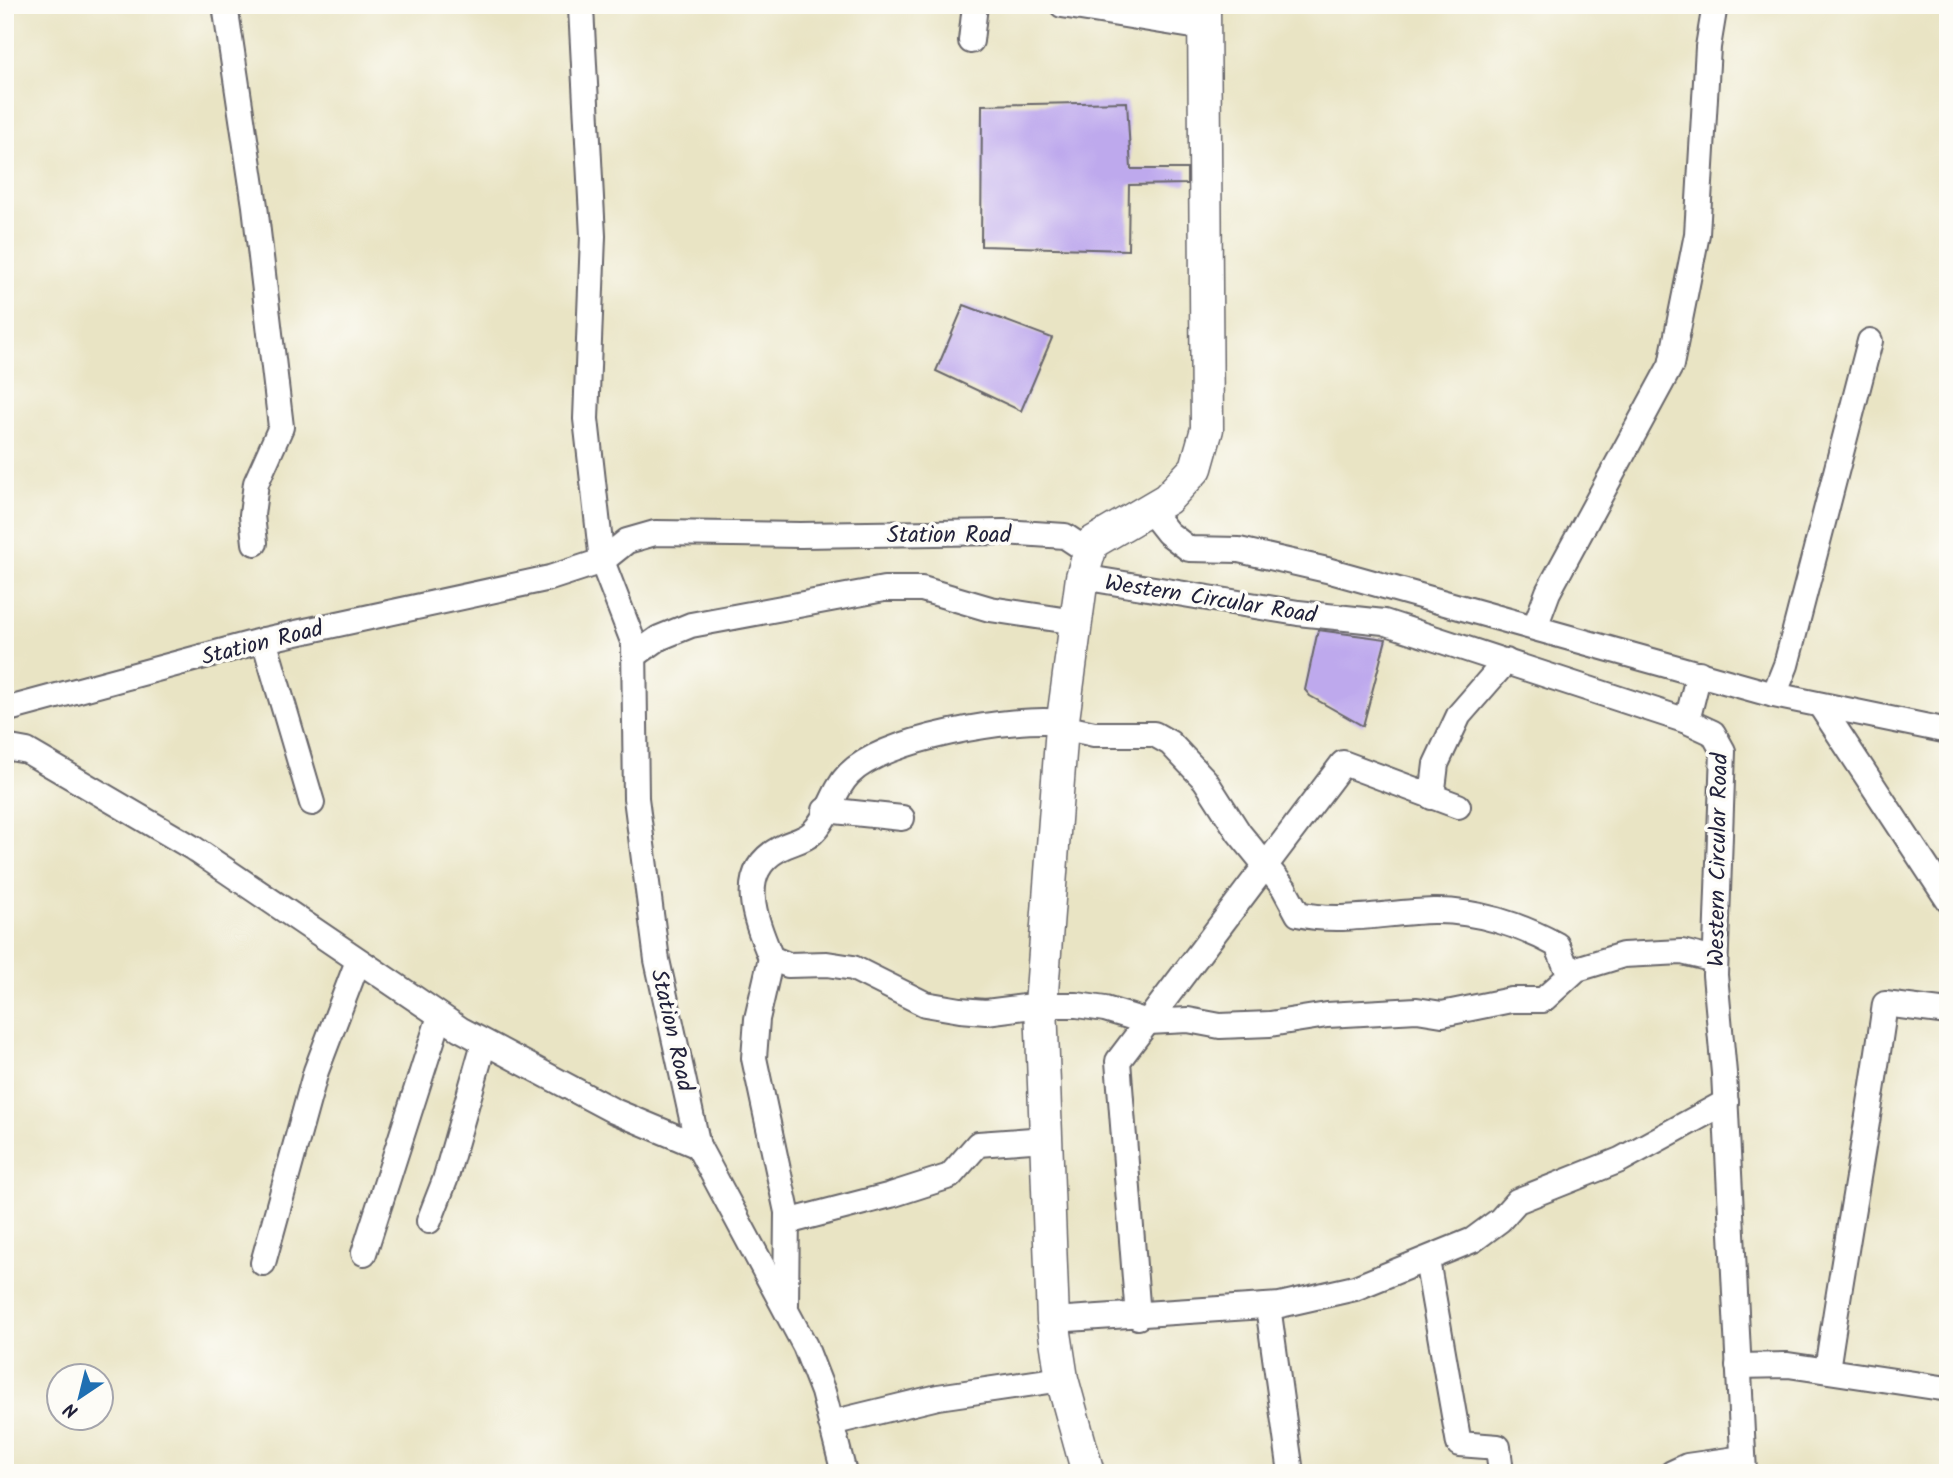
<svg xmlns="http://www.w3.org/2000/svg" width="1953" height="1478" font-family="Kalam,sans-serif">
  <rect width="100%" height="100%" fill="#fdfcf7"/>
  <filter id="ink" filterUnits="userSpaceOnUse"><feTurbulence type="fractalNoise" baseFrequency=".0143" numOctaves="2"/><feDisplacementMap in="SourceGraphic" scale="14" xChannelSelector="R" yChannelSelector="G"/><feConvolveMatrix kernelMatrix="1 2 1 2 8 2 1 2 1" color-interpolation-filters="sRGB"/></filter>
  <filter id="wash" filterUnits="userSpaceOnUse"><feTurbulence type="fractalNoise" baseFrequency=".00686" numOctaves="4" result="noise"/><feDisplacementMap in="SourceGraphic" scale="28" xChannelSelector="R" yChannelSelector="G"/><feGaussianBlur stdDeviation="1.57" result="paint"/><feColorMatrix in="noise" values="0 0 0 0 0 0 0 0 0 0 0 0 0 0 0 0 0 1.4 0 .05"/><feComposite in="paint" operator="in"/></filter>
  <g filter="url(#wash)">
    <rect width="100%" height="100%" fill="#e9e4c4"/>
    <g id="blocks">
      <g fill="#bea9ed">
        <polygon points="1127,102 1131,169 1187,169 1187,184 1129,185 1128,250 981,246 982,105"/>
        <polygon points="964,305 1052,338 1021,411 936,371"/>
        <polygon points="1318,630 1386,639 1363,726 1310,696 1305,690"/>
      </g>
    </g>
  </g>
  <g filter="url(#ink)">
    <use href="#blocks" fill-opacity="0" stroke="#68666b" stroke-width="2"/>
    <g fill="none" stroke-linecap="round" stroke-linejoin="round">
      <defs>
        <g id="minor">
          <polyline points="225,5 255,206 281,427 256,483 252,515 255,543"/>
          <polyline points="1062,5 1205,28"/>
          <polyline points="581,8 593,236 586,419 602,561 634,644 636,798 657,960 698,1146 805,1346 823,1392 844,1473"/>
          <polyline points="971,41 975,5"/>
          <polyline points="1149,509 1168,533 1189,549 1239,550 1327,570 1774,695 1948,731"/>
          <polyline points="1082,577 1298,613 1384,622 1687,721 1713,733 1723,751 1715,975 1724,1073 1744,1473"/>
          <polyline points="1535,627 1548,592 1671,365 1697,234 1708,47 1715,5"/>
          <polyline points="264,640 312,803"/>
          <polyline points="635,655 659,638 691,625 884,589 922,589 990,609 1076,622"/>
          <polyline points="1774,695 1786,665 1870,341"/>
          <polyline points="1820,705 1948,900"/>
          <polyline points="5,710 264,640 550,578 602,561 627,541 655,533 800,535 1003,532 1065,536 1089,552"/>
          <polyline points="1687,721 1699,673"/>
          <path d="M1063 722C1012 716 885 738 849 774 832 791 829 818 812 833 802 842 790 842 779 849 735 873 756 921 771 958L788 965 827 964 853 968 925 1004 960 1010 986 1012 1041 1005H1077L1105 1009 1148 1022 1188 1020 1220 1026 1270 1024 1327 1015 1417 1010 1442 1014 1511 1000H1543L1577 969 1623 955 1682 952 1715 960"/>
          <path d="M1062 727 1094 734H1154L1170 743 1205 780 1239 833 1284 888 1298 914C1342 924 1388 912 1433 911 1475 910 1521 925 1557 945L1569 974"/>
          <polyline points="5,747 27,751 193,848 460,1029 614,1111 698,1146"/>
          <polyline points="1432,797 1436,764 1459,715 1506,661"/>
          <polyline points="825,810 902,818"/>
          <polyline points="771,958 757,1019 754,1058 787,1212 786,1305"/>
          <polyline points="429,1221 445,1180 484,1043"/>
          <polyline points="787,1222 891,1195 950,1176 978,1144 1045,1139"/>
          <polyline points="364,1253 440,1016"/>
          <polyline points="1427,1260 1459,1444 1498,1447 1501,1473"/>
          <polyline points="263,1263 316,1071 358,961"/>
          <polyline points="1268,1306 1291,1473"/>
          <polyline points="1138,1317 1118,1061 1343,763 1458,806"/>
          <polyline points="1053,1320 1280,1305 1355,1288 1473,1240 1500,1220 1517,1201 1620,1160 1726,1102"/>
          <polyline points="1738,1366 1788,1365 1948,1389"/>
          <path d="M1827 1370C1845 1248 1868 1127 1885 1004L1948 1012"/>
          <polyline points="831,1423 938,1397 1062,1379"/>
          <polyline points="1672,1473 1687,1466 1743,1458"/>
        </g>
        <polyline id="major" points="1088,1473 1062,1379 1053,1320 1041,1005 1062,727 1082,577 1092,543 1167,499 1196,468 1207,429 1204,5"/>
      </defs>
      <use href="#minor" stroke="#68666b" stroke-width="28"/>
      <use href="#major" stroke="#68666b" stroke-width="35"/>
      <use href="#minor" stroke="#fff" stroke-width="24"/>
      <use href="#major" stroke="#fff" stroke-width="32"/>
    </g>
  </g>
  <g text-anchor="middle" stroke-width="7" stroke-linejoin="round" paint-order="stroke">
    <g font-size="23" fill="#22223b" stroke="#fdfcf7">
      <text x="949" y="542">Station Road</text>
      <text transform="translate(1211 598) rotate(9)" y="8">Western Circular Road</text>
      <text transform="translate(262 642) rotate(-14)" y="8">Station Road</text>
      <text transform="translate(1717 860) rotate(-89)" y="8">Western Circular Road</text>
      <text transform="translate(673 1030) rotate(77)" y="8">Station Road</text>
    </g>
  </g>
  <rect width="1953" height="1478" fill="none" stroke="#fdfcf7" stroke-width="28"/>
  <g transform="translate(80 1397) rotate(215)"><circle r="33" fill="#fdfcf7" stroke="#a5a5ac" stroke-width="2"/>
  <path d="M0-5L12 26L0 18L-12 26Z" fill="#1f6fb2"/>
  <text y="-10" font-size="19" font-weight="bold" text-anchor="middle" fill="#22223b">N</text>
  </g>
</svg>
